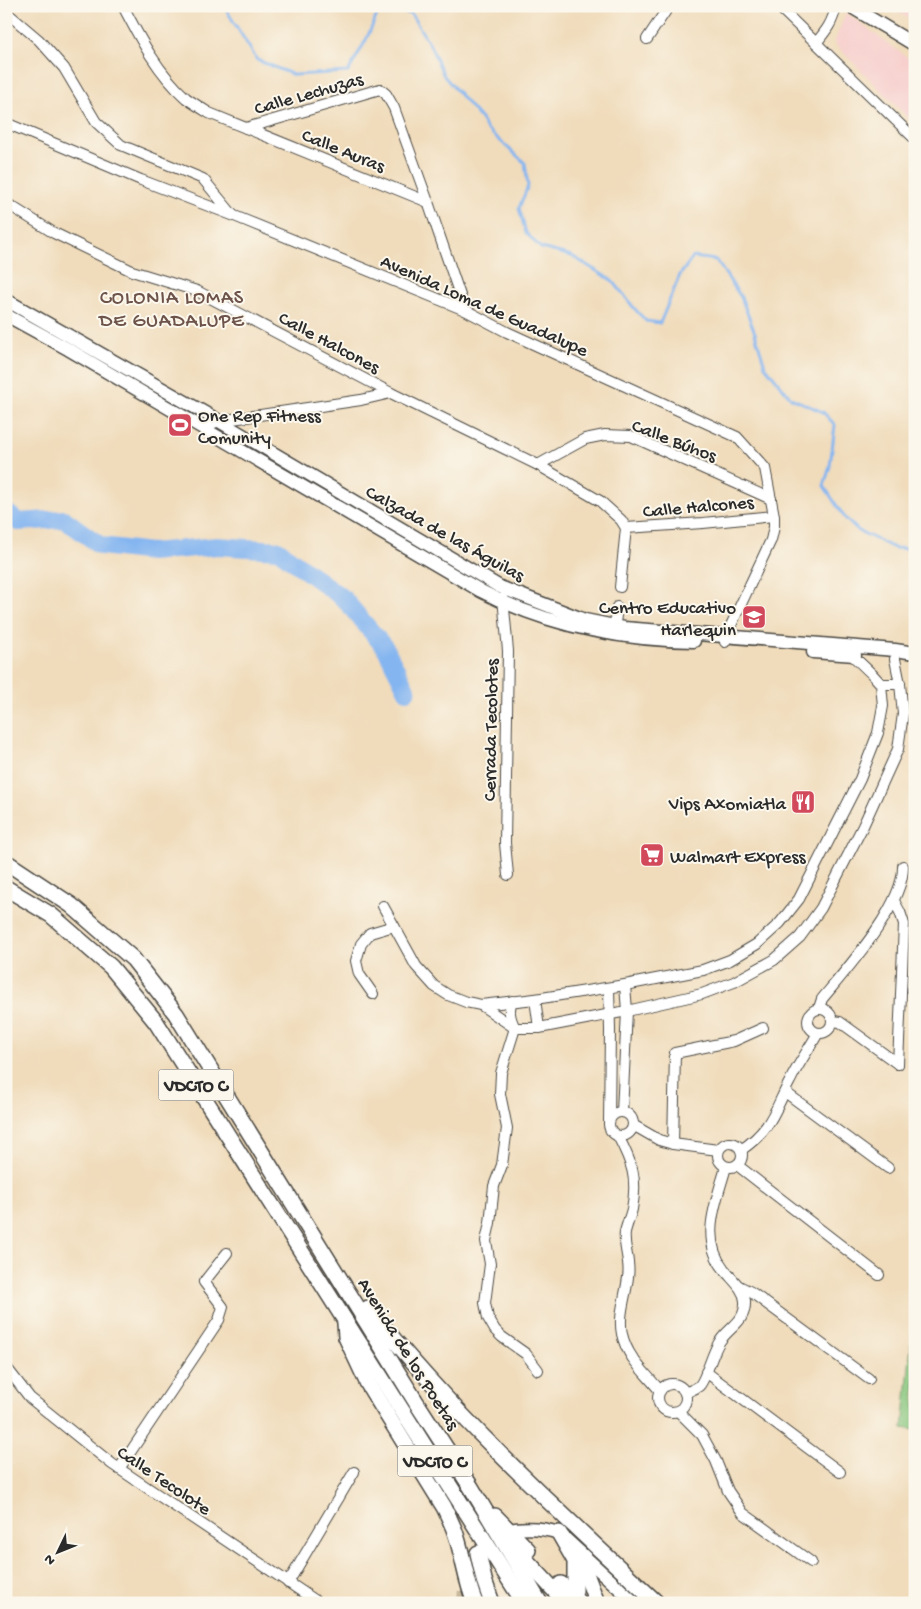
<svg xmlns="http://www.w3.org/2000/svg" width="921" height="1609" font-family="'Gochi Hand',sans-serif">
  <rect width="100%" height="100%" fill="#fbf7ec"/>
  <filter id="ink" filterUnits="userSpaceOnUse"><feTurbulence type="fractalNoise" baseFrequency=".02" numOctaves="2"/><feDisplacementMap in="SourceGraphic" scale="10" xChannelSelector="R" yChannelSelector="G"/><feConvolveMatrix kernelMatrix="1 2 1 2 8 2 1 2 1" color-interpolation-filters="sRGB"/></filter>
  <filter id="wash" filterUnits="userSpaceOnUse"><feTurbulence type="fractalNoise" baseFrequency=".0096" numOctaves="4" result="noise"/><feDisplacementMap in="SourceGraphic" scale="20" xChannelSelector="R" yChannelSelector="G"/><feGaussianBlur stdDeviation="1.12" result="paint"/><feColorMatrix in="noise" values="0 0 0 0 0 0 0 0 0 0 0 0 0 0 0 0 0 1.4 0 .05"/><feComposite in="paint" operator="in"/></filter>
  <g filter="url(#wash)">
    <rect width="100%" height="100%" fill="#f0dcbb"/>
    <g fill="#f7d0ce">
      <polygon points="890,6 915,6 915,7 907,18"/>
      <polygon points="846,13 915,63 915,125 834,43"/>
    </g>
    <polygon fill="#86c57c" stroke="#587854" points="915,1303 915,1430 903,1428"/>
    <g fill="none" stroke-linecap="round" stroke-linejoin="round">
      <polyline stroke="#84b5f0" stroke-width="3" points="224,6 257,60 294,75 348,72 366,40 377,15 383,7 411,14 430,45 444,76 481,119 487,129 525,163 528,186 519,208 526,233 541,248 572,256 613,281 634,308 646,321 660,323 680,275 693,257 716,260 741,297 755,333 765,366 791,398 823,412 835,425 830,466 824,486 845,518 859,531 894,548 915,549"/>
      <polyline stroke="#84b5f0" stroke-width="18" points="6,512 18,522 64,519 101,546 151,552 217,546 278,550 344,599 386,649 407,691"/>
    </g>
  </g>
  <g filter="url(#ink)">
    <g fill="none" stroke-linecap="round" stroke-linejoin="round">
      <polyline stroke="#c9b99e" stroke-width="12" stroke-dasharray="12 6" stroke-linecap="butt" points="463,1603 464,1586 467,1576"/>
      <defs>
        <g id="minor">
          <path d="M123 6C140 39 158 73 186 98 193 103 201 108 209 113L428 202"/>
          <polyline points="778,6 915,139"/>
          <polyline points="6,12 39,40 64,68 96,122 121,145 203,179 232,214"/>
          <polyline points="647,39 669,6"/>
          <path d="M816 43C826 31 833 22 836 6"/>
          <polyline points="6,123 141,180 232,215 465,310 507,332 737,437 765,468 774,516 774,527 771,540 726,636 725,642"/>
          <polyline points="246,128 380,89 386,94 394,108 428,202 465,310"/>
          <polyline points="6,203 54,233 132,271 197,291 391,393 538,465 600,501 621,520 626,528 620,587"/>
          <polyline points="202,428 219,421 361,400 391,393"/>
          <polyline points="538,465 585,439 605,435 631,436 771,499"/>
          <polyline points="626,528 703,523 774,516"/>
          <polyline points="503,598 508,651 505,843 508,875"/>
          <polyline points="614,632 617,607"/>
          <polyline points="881,684 900,684"/>
          <polyline points="894,901 900,912 904,924 898,1064"/>
          <polyline points="383,906 416,966 434,986 448,995 466,1002 481,1005 535,999 625,985 703,970 730,960 757,944 780,923 799,899 860,779 878,733 883,706 881,684 872,674 852,655"/>
          <polyline points="373,994 359,974 356,961 361,944 370,933 394,926"/>
          <polyline points="535,999 539,1028"/>
          <path d="M512 1001C508 1011 510 1018 515 1028L501 1073 500 1094 507 1128 502 1165 494 1186 490 1223 486 1241 490 1264 485 1303 488 1318 495 1330 502 1337 526 1354 538 1370"/>
          <polyline points="481,1005 515,1028 539,1028 627,1011 702,994 734,982 774,960 800,937 821,908 863,826 898,749 903,714 900,684 895,659"/>
          <path d="M819 1008 822 999C847 969 904 905 903 866"/>
          <circle cx="820" cy="1021" r="12"/>
          <polyline points="833,1021 840,1022 898,1064"/>
          <polyline points="785,1092 888,1168"/>
          <circle cx="621" cy="1124" r="12"/>
          <polyline points="622,1112 627,1011 625,985"/>
          <polyline points="609,1123 610,1030 609,988"/>
          <polyline points="633,1125 659,1140 673,1144 718,1150"/>
          <path d="M618 1136C632 1163 638 1178 632 1209 630 1217 627 1224 625 1232 623 1247 631 1262 628 1277 626 1296 618 1315 622 1334 627 1358 646 1373 660 1391"/>
          <circle cx="730" cy="1155" r="12"/>
          <polyline points="673,1144 675,1053 734,1041 763,1028"/>
          <path d="M741 1150C772 1129 774 1111 790 1081 798 1064 809 1049 818 1033"/>
          <polyline points="737,1165 879,1275"/>
          <polyline points="739,1286 751,1292 869,1379"/>
          <polyline points="6,1367 30,1398 112,1464 319,1603"/>
          <polyline points="706,1372 840,1472"/>
          <circle cx="672" cy="1398" r="14"/>
          <path d="M685 1393C689 1391 695 1389 699 1386 706 1380 712 1352 720 1341 730 1326 746 1322 745 1301 744 1288 731 1279 724 1269 699 1239 717 1200 726 1167"/>
          <polyline points="678,1411 702,1435 716,1461 728,1491 743,1513 811,1562"/>
          <polyline points="119,1469 219,1320 223,1307 204,1282 227,1253"/>
          <polyline points="288,1583 354,1472"/>
        </g>
        <g id="major">
          <polyline points="850,6 915,45"/>
          <polyline points="6,300 219,421 500,587 585,620 624,628 895,650 915,653"/>
          <path d="M6 315 68 349 481 591C546 625 620 640 694 641"/>
          <polyline points="813,652 855,655"/>
          <path d="M515 1529C532 1527 544 1528 559 1533L635 1603"/>
        </g>
        <g id="highway">
          <polyline points="6,862 71,905 133,959 176,1014 416,1402 471,1487 540,1603"/>
          <polyline points="6,888 51,915 111,967 156,1022 524,1603"/>
          <path d="M368 1308C454 1416 556 1509 657 1603"/>
          <path d="M345 1323 346 1337 368 1384 444 1507C448 1515 451 1522 454 1529 463 1553 465 1579 475 1603"/>
          <polyline points="495,1516 528,1550"/>
          <polyline points="559,1533 575,1561 575,1591"/>
          <polyline points="514,1547 566,1603"/>
          <polyline points="478,1553 484,1580 492,1603"/>
          <polyline points="579,1555 597,1603"/>
          <polyline points="561,1584 579,1603"/>
        </g>
      </defs>
      <use href="#minor" stroke="#494641" stroke-width="12"/>
      <use href="#major" stroke="#494641" stroke-width="15"/>
      <use href="#highway" stroke="#494641" stroke-width="18"/>
      <use href="#minor" stroke="#fff" stroke-width="10"/>
      <use href="#major" stroke="#fff" stroke-width="12"/>
      <use href="#highway" stroke="#fff" stroke-width="15"/>
    </g>
  </g>
  <defs>
    <symbol id="stadium-square" viewBox="-11 -11 22 22"><rect x="-9" y="-9" width="18" height="18" rx="4" fill="#d1495b" stroke="#fbf7ec"/><path d="M0-5a6.5 5 0 1 0 0 10a6.5 5 0 1 0 0-10ZM-3.5-1.8h7v3.6h-7Z" fill="#fff"/></symbol>
    <symbol id="school-square" viewBox="-11 -11 22 22"><rect x="-9" y="-9" width="18" height="18" rx="4" fill="#d1495b" stroke="#fbf7ec"/><path d="M0-5L7-2L0 1L-7-2ZM-4 1L0 2.5L4 1V4Q0 6-4 4Z" fill="#fff"/></symbol>
    <symbol id="restaurant-square" viewBox="-11 -11 22 22"><rect x="-9" y="-9" width="18" height="18" rx="4" fill="#d1495b" stroke="#fbf7ec"/><path d="M-5-6h1v4h1v-4h1v4h1v-4h1v5L-1.5 .5V6h-2V.5L-5-1ZM5-6V6H3V1.5H1.5Q1.5-4 5-6Z" fill="#fff"/></symbol>
    <symbol id="supermarket-square" viewBox="-11 -11 22 22"><rect x="-9" y="-9" width="18" height="18" rx="4" fill="#d1495b" stroke="#fbf7ec"/><path d="M-6-5.5h2.5l.6 2H6L4.5 2H-2.5L-4.4-4H-6ZM-1.5 3.2a1.3 1.3 0 1 0 .1 0ZM3 3.2a1.3 1.3 0 1 0 .1 0Z" fill="#fff"/></symbol>
  </defs>
  <g fill-rule="evenodd">
    <use href="#stadium-square" x="166" y="411" width="28" height="28"/>
    <use href="#school-square" x="740" y="603" width="28" height="28"/>
    <use href="#restaurant-square" x="789" y="788" width="28" height="28"/>
    <use href="#supermarket-square" x="638" y="841" width="28" height="28"/>
  </g>
  <g text-anchor="middle" stroke-width="4" stroke-linejoin="round" paint-order="stroke">
    <g fill="#fbf7ec" stroke="#696865" stroke-width="1">
      <rect x="158.5" y="1069.5" width="75" height="31" rx="4"/>
      <rect x="397.5" y="1445.5" width="75" height="31" rx="4"/>
    </g>
    <g font-size="18" font-weight="bold" fill="#2b2b2b">
      <text x="196" y="1091">VDCTO C</text>
      <text x="435" y="1467">VDCTO C</text>
    </g>
    <g font-size="19" fill="#2b2b2b" stroke="#fbf7ec">
      <text transform="translate(308 92) rotate(-16)" y="7">Calle Lechuzas</text>
      <text transform="translate(344 149) rotate(22)" y="7">Calle Auras</text>
      <text transform="translate(485 304) rotate(24)" y="7">Avenida Loma de Guadalupe</text>
      <text transform="translate(330 341) rotate(28)" y="7">Calle Halcones</text>
      <text transform="translate(675 439) rotate(21)" y="7">Calle Búhos</text>
      <text transform="translate(698 505) rotate(-5)" y="7">Calle Halcones</text>
      <text transform="translate(446 532) rotate(29)" y="7">Calzada de las Águilas</text>
      <text transform="translate(489 730) rotate(-89)" y="7">Cerrada Tecolotes</text>
      <text transform="translate(410 1353) rotate(58)" y="7">Avenida de los Poetas</text>
      <text transform="translate(165 1479) rotate(34)" y="7">Calle Tecolote</text>
    </g>
    <g font-size="19" fill="#2b2b2b" stroke="#fbf7ec" text-anchor="start">
      <text x="198" y="421">One Rep Fitness<tspan x="198" dy="22">Comunity</tspan></text>
      <text x="736" y="613" text-anchor="end">Centro Educativo<tspan x="736" dy="22">Harlequin</tspan></text>
      <text x="786" y="809" text-anchor="end">Vips Axomiatla</text>
      <text x="670" y="862">Walmart Express</text>
    </g>
    <g font-size="20" letter-spacing="1" fill="#6d534a" stroke="#fbf7ec">
      <text x="172" y="303">COLONIA LOMAS<tspan x="172" dy="23">DE GUADALUPE</tspan></text>
    </g>
  </g>
  <rect width="921" height="1609" fill="none" stroke="#fbf7ec" stroke-width="25"/>
  <g transform="translate(58 1552) rotate(227)" stroke="#fbf7ec" stroke-width="4" paint-order="stroke">
  <path d="M0-4L9 19L0 12L-9 19Z" fill="#2b2b2b"/>
  <text y="-8" font-size="14" font-weight="bold" text-anchor="middle" fill="#2b2b2b">N</text>
  </g>
</svg>
